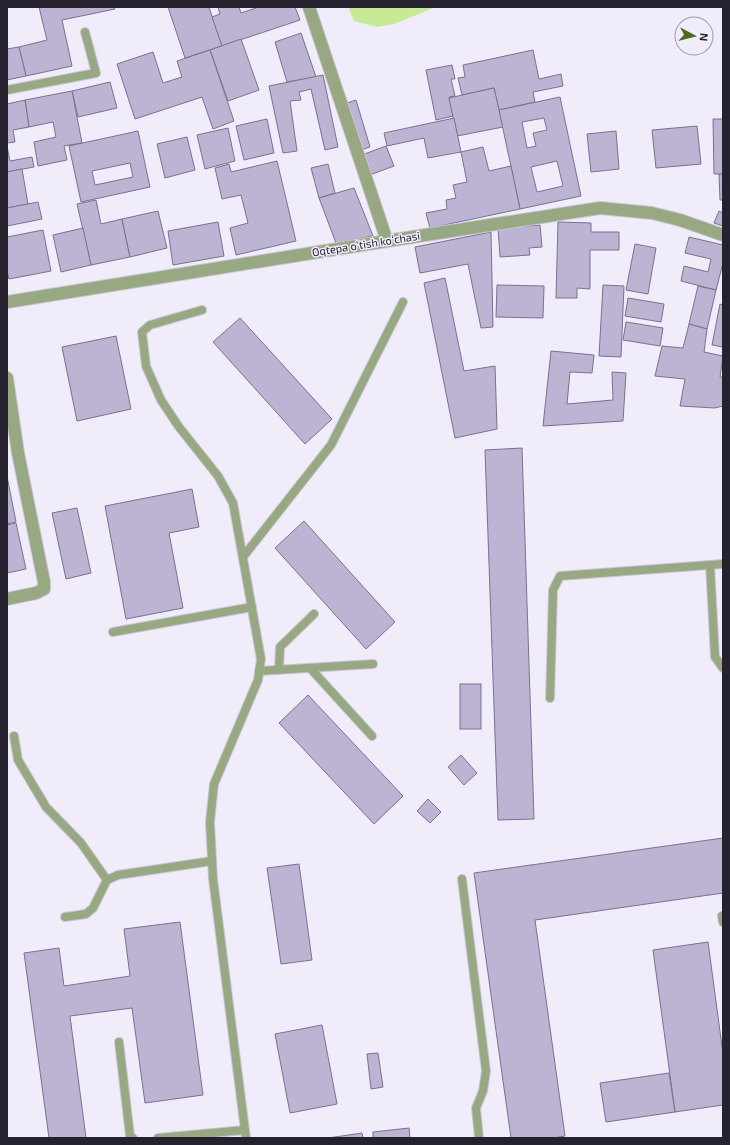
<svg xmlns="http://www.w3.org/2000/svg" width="730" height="1145" font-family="'Exo 2',sans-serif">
  <rect width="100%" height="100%" fill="#f0ecfa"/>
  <polygon fill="#c7eb95" points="348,7 436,7 394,24 377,27 354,21"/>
  <g fill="#bdb3d3" stroke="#7b718f" fill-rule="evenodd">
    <polygon points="39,7 114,7 115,9 62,20 72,66 26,76 19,47 47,40"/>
    <polygon points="168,7 209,7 222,46 185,58"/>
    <polygon points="218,7 239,7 241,13 259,7 295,7 300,20 222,46 212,17 220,14"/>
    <polygon points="301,33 316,77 287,82 275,42"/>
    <polygon points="241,39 259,90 228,101 210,50"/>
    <polygon points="19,47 26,76 7,80 7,49"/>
    <polygon points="210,50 234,121 213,129 202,97 135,119 117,64 153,52 163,83 182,77 177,61"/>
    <polygon points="533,50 539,79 561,74 563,86 533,92 535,102 499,110 494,88 462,95 458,78 465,77 463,65"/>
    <polygon points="452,65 455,79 451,79 455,96 449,97 453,116 436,120 426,70"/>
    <polygon points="323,75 338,147 325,150 311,89 299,92 301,100 290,101 297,151 283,153 269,86"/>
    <polygon points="110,82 117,108 78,117 72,91"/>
    <polygon points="494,88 503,127 457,136 449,98"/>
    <polygon points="72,91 82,143 64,146 67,160 38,166 34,142 56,137 53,122 29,127 25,100"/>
    <path d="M560 97 581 196 520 209 499 110ZM544 118 547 130 533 133 536 146 527 148 522 122ZM557 161 563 186 537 192 531 167Z"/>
    <polygon points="25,100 29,127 13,130 15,142 7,143 7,104"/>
    <polygon points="356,100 370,147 358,151 344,104"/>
    <polygon points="454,118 461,152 428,158 424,138 387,146 384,133"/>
    <polygon points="267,119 274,153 244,160 236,126"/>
    <polygon points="713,119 723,119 723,174 714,174"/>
    <polygon points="697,126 701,164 656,168 652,130"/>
    <polygon points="228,128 235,161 205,169 197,135"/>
    <path d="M138 131 150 187 81 202 69 146ZM130 163 133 177 95 185 92 171Z"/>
    <polygon points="616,131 619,169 591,172 587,134"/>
    <polygon points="187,137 195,170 165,178 157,144"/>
    <polygon points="7,146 10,161 32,157 34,167 7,172"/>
    <polygon points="386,146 394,166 367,176 359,156"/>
    <polygon points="483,147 489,171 511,166 520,209 430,228 426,213 447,209 446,200 456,198 453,185 467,182 461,152"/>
    <polygon points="277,161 296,241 236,255 230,228 248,223 241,195 222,199 215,168 229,164 231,172"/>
    <polygon points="328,164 335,193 319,198 311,168"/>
    <polygon points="22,169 28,204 7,208 7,172"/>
    <polygon points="719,174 723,174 723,200 720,200"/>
    <polygon points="354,188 373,236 336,243 319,198"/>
    <polygon points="96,200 101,224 122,219 130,257 91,265 77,204"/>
    <polygon points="38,202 42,219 7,226 7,208"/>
    <polygon points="158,211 167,248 130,257 122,219"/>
    <polygon points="719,211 723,213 723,226 714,223"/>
    <polygon points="218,222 224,256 173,265 168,231"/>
    <polygon points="558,222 591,223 591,232 619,232 619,250 590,250 590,289 577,288 577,298 556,298"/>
    <polygon points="540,225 542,247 529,248 530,255 500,257 498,228"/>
    <polygon points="83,228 91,265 61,272 53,235"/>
    <polygon points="43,230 51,271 9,279 7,271 7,237"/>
    <polygon points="491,232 493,327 481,328 468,264 420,273 415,247"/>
    <polygon points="689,237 723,245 723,263 716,290 681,281 684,266 708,272 711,259 685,253"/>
    <polygon points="635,244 656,248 648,294 626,290"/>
    <polygon points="445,278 464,371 495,366 497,429 455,438 424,283"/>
    <polygon points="497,285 544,286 543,318 496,317"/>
    <polygon points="603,285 624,286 621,357 599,356"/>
    <polygon points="698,286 716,290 707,329 689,324"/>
    <polygon points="628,298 664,304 661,322 625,316"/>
    <polygon points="720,304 723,305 723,347 712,345"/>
    <polygon points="240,318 332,419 305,444 213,342"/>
    <polygon points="626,322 663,328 660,346 623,340"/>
    <polygon points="689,324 707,329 704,352 723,356 720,377 723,377 723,406 715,408 680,406 685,379 655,376 662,346 683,348"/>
    <polygon points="116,336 131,409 77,421 62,347"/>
    <polygon points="551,351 594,355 592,373 570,372 567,404 613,400 612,372 626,373 623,421 543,426"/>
    <polygon points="522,448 534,819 498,820 485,450"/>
    <polygon points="7,476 16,522 7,524"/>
    <polygon points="192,489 199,527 169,533 183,608 126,619 105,506"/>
    <polygon points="77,508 91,573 66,579 52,513"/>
    <polygon points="304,521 395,622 366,649 275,548"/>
    <polygon points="16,523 26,569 7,573 7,525"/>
    <rect x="460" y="684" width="21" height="45"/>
    <polygon points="308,695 403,796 374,824 279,723"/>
    <polygon points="461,755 477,773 464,785 448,767"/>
    <polygon points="428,799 441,812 430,823 417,811"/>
    <polygon points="723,838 723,893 535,920 565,1136 554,1138 511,1138 474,873"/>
    <polygon points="299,864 312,960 281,964 267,868"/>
    <polygon points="180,922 203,1095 145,1103 132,1008 70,1016 86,1138 49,1138 24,953 59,948 64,986 130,976 124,929"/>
    <polygon points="708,942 723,1054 723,1105 675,1112 653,950"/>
    <polygon points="322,1025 337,1104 290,1113 275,1034"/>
    <polygon points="378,1053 383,1087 371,1089 367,1054"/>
    <polygon points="669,1073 675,1112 606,1122 600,1083"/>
    <polygon points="409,1128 410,1138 373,1138 373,1132"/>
    <polygon points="362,1133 363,1138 328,1138"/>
  </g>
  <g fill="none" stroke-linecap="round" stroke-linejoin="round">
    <defs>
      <g id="lane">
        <polyline points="7,90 96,73 85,32"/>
        <polyline points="202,310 150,325 142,332 146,366 161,400 179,427 218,476 233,503 261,659 258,680 214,784 210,822 213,879 246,1138"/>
        <polyline points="243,557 331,445 403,302"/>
        <polyline points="710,565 715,657 723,668"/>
        <polyline points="113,632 252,607"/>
        <polyline points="310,668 372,736"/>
        <polyline points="279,670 280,647 314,614"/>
        <polyline points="259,671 373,664"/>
        <polyline points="550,698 553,590 560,576 723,564"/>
        <polyline points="14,736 18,760 46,807 81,843 107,880"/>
        <polyline points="462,879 486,1071 483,1091 476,1108 479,1138"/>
        <polyline points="722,916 723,922"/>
        <polyline points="65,917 86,914 93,908 107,880 118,875 212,861"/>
        <polyline points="119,1042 130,1136 133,1138"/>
        <polyline points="158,1138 245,1130"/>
      </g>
      <g id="street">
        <polyline points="309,7 387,241"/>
        <polyline points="7,302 387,241 600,208 652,213 680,220 723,235"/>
        <polyline points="7,378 18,453 44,582 44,589 36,593 7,599"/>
      </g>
    </defs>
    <use href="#lane" stroke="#cbc7d5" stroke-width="10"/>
    <use href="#street" stroke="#cbc7d5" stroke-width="14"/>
    <use href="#lane" stroke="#98a883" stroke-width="8"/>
    <use href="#street" stroke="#98a883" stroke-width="12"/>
  </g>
  <g text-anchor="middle" stroke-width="3" stroke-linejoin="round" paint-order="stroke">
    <g font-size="11" fill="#25212e" stroke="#f0ecfa">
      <text transform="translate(366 244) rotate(-9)" y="4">Oqtepa oʻtish koʻchasi</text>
    </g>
  </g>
  <rect width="730" height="1145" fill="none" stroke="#25212e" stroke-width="16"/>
  <g transform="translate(694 36) rotate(97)"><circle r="19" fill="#f0ecfa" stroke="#9f9ba8"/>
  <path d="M0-3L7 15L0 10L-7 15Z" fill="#4e6a1d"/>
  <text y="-6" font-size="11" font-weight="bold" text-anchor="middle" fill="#25212e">N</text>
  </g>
</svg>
